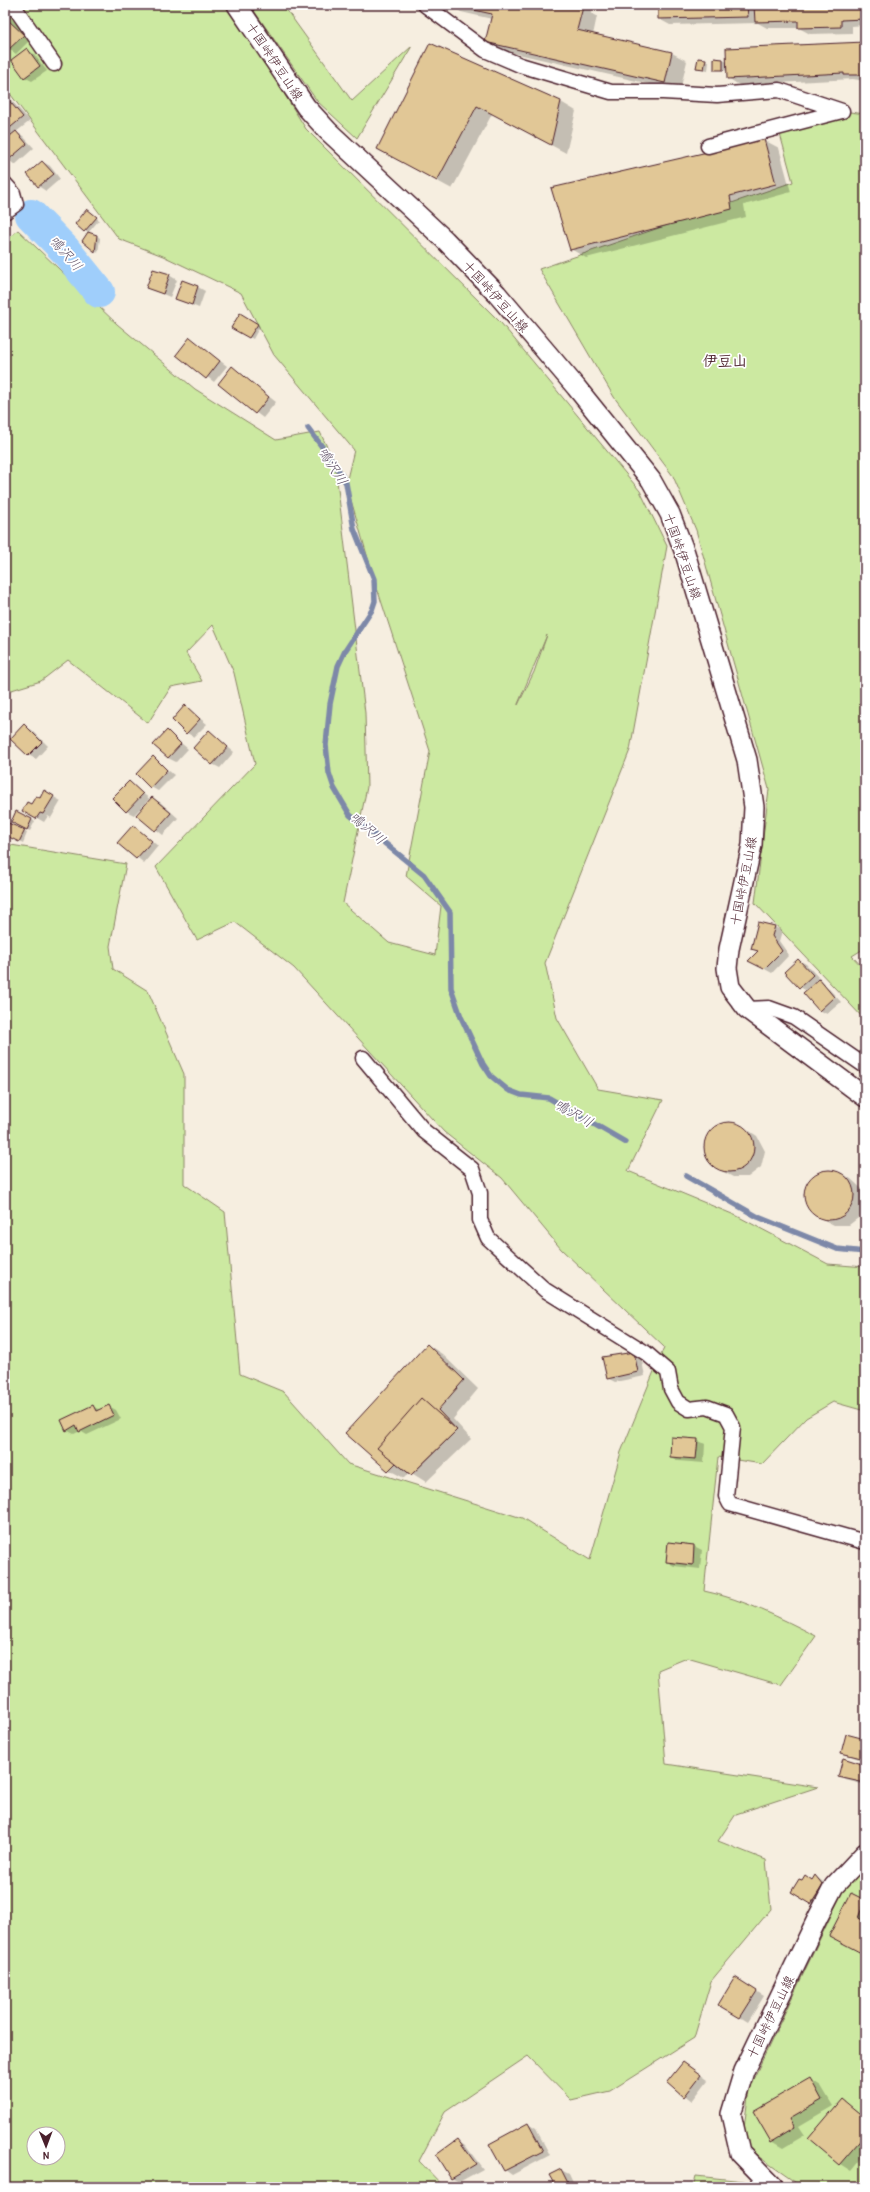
<svg xmlns="http://www.w3.org/2000/svg" width="870" height="2192" font-family="'Patrick Hand','Klee One',sans-serif">
  <rect width="100%" height="100%" fill="#f6eee0"/>
  <filter id="ink" filterUnits="userSpaceOnUse"><feTurbulence type="fractalNoise" baseFrequency=".025" numOctaves="2"/><feDisplacementMap in="SourceGraphic" scale="8" xChannelSelector="R" yChannelSelector="G"/><feConvolveMatrix kernelMatrix="1 2 1 2 8 2 1 2 1" color-interpolation-filters="sRGB"/></filter>
  <g filter="url(#ink)">
    <g fill="#cce9a1" stroke="#8b8466" fill-rule="evenodd">
      <path d="M5 5H229L306 129 501 323 640 491 667 546 630 750 545 963 557 1018 598 1089 663 1100 628 1171 737 1216 828 1264 865 1267V1411L833 1402 806 1418 762 1464 718 1457 704 1591C743 1599 781 1618 816 1636L781 1685 687 1658 658 1670 666 1764 818 1787 736 1814 718 1841 766 1860 771 1909 711 1981 694 2038 610 2091 571 2100 528 2056 445 2112 419 2161 444 2187H5V844L126 864 110 946 113 969 148 991 184 1074V1184L225 1212 240 1374 284 1392 348 1464 522 1518 590 1560 621 1452 664 1347 561 1249 502 1178 444 1132 294 968 235 922 197 940 156 867 255 764 234 673 213 625 186 653 202 681 171 687 148 723 68 660 41 681 5 692V241L18 230 117 324 195 389 276 440 320 432 335 464 365 713 367 787 343 903 389 943 435 955 441 906 406 876 430 751 374 579 346 483 354 450 274 355 241 293 163 256 119 239 5 87ZM547 635 534 672 518 705V704ZM34 2134H58V2158H34Z"/>
      <polygon points="250,5 283,5 352,101 412,46 357,138 317,101"/>
      <polygon points="850,112 865,114 865,948 852,956 865,970 865,1020 755,903 769,789 696,530 673,476 614,397 539,269 793,182 780,134"/>
      <polygon points="865,1867 865,2187 802,2187 742,2145 749,2088 846,1884"/>
      <polygon points="696,2176 744,2181 755,2187 693,2187"/>
    </g>
    <g fill="#0003">
      <polygon points="450,5 593,5 591,13 597,16 593,35 672,53 687,61 680,91 501,50 486,41 492,19 461,12"/>
      <polygon points="659,5 865,5 865,25 852,26 852,33 810,34 799,28 767,28 758,23 670,25 659,19"/>
      <polygon points="5,11 30,40 16,54 5,46"/>
      <polygon points="865,43 865,81 853,79 739,85 728,78 728,71 715,69 723,60 727,62"/>
      <polygon points="430,44 561,102 576,111 566,153 492,114 452,189 393,157"/>
      <polygon points="27,50 34,54 47,71 32,81 24,77"/>
      <polygon points="705,60 709,62 708,70 697,68"/>
      <polygon points="5,96 11,100 30,121 16,132 23,136 34,148 15,165 5,157"/>
      <polygon points="764,140 779,148 791,192 744,205 746,217 586,258 571,249 552,189"/>
      <polygon points="43,162 50,166 60,179 46,191 38,186"/>
      <polygon points="91,213 99,220 88,233 76,224"/>
      <polygon points="97,236 100,238 98,253 84,241"/>
      <polygon points="169,275 177,280 170,297 148,288"/>
      <polygon points="198,287 205,291 199,308 176,299"/>
      <polygon points="240,315 260,326 253,339 233,328"/>
      <polygon points="191,339 227,366 214,382 178,355"/>
      <polygon points="232,368 276,402 263,418 219,384"/>
      <polygon points="186,707 207,724 194,737 187,733"/>
      <polygon points="24,726 32,730 48,746 36,759 28,755"/>
      <polygon points="167,731 188,749 176,762 168,758"/>
      <polygon points="209,732 234,752 220,768 212,764"/>
      <polygon points="153,758 174,775 158,791 151,787"/>
      <polygon points="129,782 151,800 152,798 160,802 178,818 163,835 138,815 150,800 149,799 134,815 126,811"/>
      <polygon points="45,792 61,801 51,818 48,816 44,822 23,810 40,800"/>
      <polygon points="32,820 35,821 30,831 15,823"/>
      <polygon points="9,824 27,833 23,843 5,833"/>
      <polygon points="133,826 158,846 144,863 119,843"/>
      <polygon points="759,923 775,927 782,931 779,941 789,955 772,973 750,961 759,952 753,948"/>
      <polygon points="798,960 806,964 841,1002 827,1014 819,1010 807,991 800,987 786,972"/>
      <polygon points="723,1124 739,1125 751,1132 757,1136 765,1151 761,1167 748,1177 733,1177 714,1167 705,1154 704,1146 710,1132"/>
      <polygon points="824,1171 840,1172 851,1179 863,1190 865,1201 862,1215 849,1225 834,1225 826,1221 815,1214 806,1201 805,1193 811,1179"/>
      <polygon points="428,1345 442,1354 478,1389 453,1419 471,1439 426,1482 410,1472 404,1478 389,1470"/>
      <polygon points="633,1353 641,1357 645,1376 615,1382 607,1378"/>
      <polygon points="92,1406 100,1410 109,1406 116,1410 121,1419 87,1435 80,1431 74,1434 66,1430"/>
      <polygon points="697,1440 705,1444 704,1463 678,1461 671,1457"/>
      <polygon points="669,1543 694,1546 702,1550 700,1569 674,1566 667,1562"/>
      <polygon points="865,1740 865,1761 842,1753"/>
      <polygon points="865,1766 865,1785 846,1780 839,1776"/>
      <polygon points="815,1876 822,1881 830,1889 819,1907 792,1891 812,1881"/>
      <polygon points="852,1894 865,1901 865,1954"/>
      <polygon points="743,1983 764,1996 748,2022 719,2004"/>
      <polygon points="684,2063 708,2080 692,2101 668,2082"/>
      <polygon points="810,2079 821,2086 833,2106 799,2126 805,2135 783,2148 771,2141"/>
      <polygon points="842,2100 865,2117 865,2154 851,2171 840,2164"/>
      <polygon points="528,2124 536,2129 550,2155 512,2175 505,2170"/>
      <polygon points="458,2140 465,2145 483,2169 459,2182 451,2178"/>
      <polygon points="561,2170 569,2174 575,2187 545,2187 554,2183"/>
    </g>
    <g fill="none" stroke-linecap="round" stroke-linejoin="round">
      <g stroke="#7d88a8" stroke-width="5.5">
        <polyline points="308,428 335,464 346,483 354,529 374,579 375,601 372,610 345,651 338,666 330,704 326,745 329,773 334,788 350,815 424,875 450,912 451,988 461,1017 483,1064 491,1076 508,1090 521,1095 549,1098 625,1142"/>
        <polyline points="686,1176 758,1217 837,1249 865,1252"/>
      </g>
      <polyline stroke="#9fcefb" stroke-width="32" points="31,215 65,250 99,292"/>
    </g>
    <g fill="#e1c796" stroke="#4a1f2b">
      <polygon points="451,5 583,7 577,30 672,52 665,83 485,42 492,14"/>
      <polygon points="658,5 747,5 748,17 658,19"/>
      <polygon points="754,5 865,5 865,19 841,20 841,27 798,28 798,21 755,22"/>
      <polygon points="5,13 10,18 8,20 24,35 8,50 5,48"/>
      <polygon points="865,42 865,75 844,75 844,73 727,79 726,48"/>
      <polygon points="430,43 561,101 551,145 477,106 437,181 377,149"/>
      <polygon points="27,48 40,66 24,78 11,60"/>
      <polygon points="698,58 706,59 704,69 696,68"/>
      <polygon points="714,58 723,59 723,70 714,70"/>
      <polygon points="5,96 23,117 5,132"/>
      <polygon points="16,131 27,144 7,161 5,159 5,140"/>
      <polygon points="764,139 776,184 730,196 732,209 570,250 551,188"/>
      <polygon points="42,161 54,174 38,187 27,174"/>
      <polygon points="87,209 97,217 84,232 75,224"/>
      <polygon points="88,232 97,235 95,252 82,241"/>
      <polygon points="153,269 170,274 163,294 146,288"/>
      <polygon points="182,280 198,286 192,305 175,299"/>
      <polygon points="240,313 258,324 249,338 231,328"/>
      <polygon points="190,337 220,361 206,379 176,355"/>
      <polygon points="232,366 269,397 255,414 218,384"/>
      <polygon points="185,705 200,719 186,734 172,720"/>
      <polygon points="24,724 42,742 28,756 10,739"/>
      <polygon points="167,730 181,744 168,758 153,745"/>
      <polygon points="209,730 228,747 212,765 193,748"/>
      <polygon points="153,756 167,770 150,788 136,774"/>
      <polygon points="129,781 143,794 126,812 112,798"/>
      <polygon points="44,790 54,796 43,814 40,813 36,819 22,811 27,802 31,804 36,796 40,798"/>
      <polygon points="152,797 171,813 155,831 136,815"/>
      <polygon points="16,811 32,819 27,830 11,822"/>
      <polygon points="8,823 25,830 19,842 5,835"/>
      <polygon points="133,825 152,841 136,859 117,843"/>
      <polygon points="758,922 775,926 772,936 782,951 764,969 748,961 758,951 751,949"/>
      <polygon points="798,959 813,975 799,988 784,972"/>
      <polygon points="819,979 834,997 819,1011 803,993"/>
      <circle cx="729" cy="1147" r="25"/>
      <circle cx="829" cy="1195" r="25"/>
      <polygon points="427,1344 464,1380 438,1410 457,1430 411,1475 396,1463 388,1471 345,1433"/>
      <polygon points="634,1352 638,1372 607,1379 602,1357"/>
      <polygon points="421,1398 457,1430 411,1475 377,1448"/>
      <polygon points="93,1405 96,1411 109,1405 114,1415 79,1432 76,1425 66,1431 61,1420"/>
      <polygon points="671,1437 698,1439 696,1459 670,1457"/>
      <polygon points="668,1542 694,1545 693,1565 666,1562"/>
      <polygon points="846,1734 865,1739 865,1759 841,1753"/>
      <polygon points="843,1758 865,1765 865,1783 838,1777"/>
      <polygon points="805,1875 812,1880 815,1875 823,1885 811,1904 791,1892 799,1879 802,1880"/>
      <polygon points="851,1893 865,1900 858,1918 865,1921 865,1955 829,1936"/>
      <polygon points="735,1977 757,1991 740,2018 718,2005"/>
      <polygon points="683,2062 701,2075 684,2097 667,2082"/>
      <polygon points="810,2078 822,2100 789,2119 794,2128 771,2142 753,2111"/>
      <polygon points="842,2099 865,2118 865,2135 839,2165 808,2139"/>
      <polygon points="528,2123 543,2151 504,2171 489,2144"/>
      <polygon points="458,2139 476,2164 451,2179 436,2155"/>
      <polygon points="561,2169 570,2187 543,2187 553,2182 549,2175"/>
    </g>
    <g fill="none" stroke-linecap="round" stroke-linejoin="round">
      <defs>
        <g id="minor">
          <polyline points="13,5 54,64"/>
          <polyline points="425,5 485,50 520,65 611,92 663,92 717,95 779,90 842,111 708,146"/>
          <polyline points="5,184 13,193 16,204 5,212"/>
          <polyline points="747,1009 769,1008 794,1017 865,1066"/>
          <polyline points="363,1058 424,1131 472,1169 480,1193 480,1220 488,1238 545,1290 646,1353 668,1372 671,1389 678,1402 689,1409 707,1407 726,1414 733,1427 726,1496 730,1504 865,1542"/>
        </g>
        <g id="secondary">
          <polyline points="237,5 306,107 328,131 445,240 497,294 576,387 651,480 670,514 685,553 747,760 754,807 752,845 729,949 727,968 730,987 747,1009 865,1097"/>
          <polyline points="773,2187 740,2153 731,2114 744,2071 818,1917 834,1886 865,1853"/>
        </g>
      </defs>
      <use href="#minor" stroke="#4a1f2b" stroke-width="17"/>
      <use href="#secondary" stroke="#4a1f2b" stroke-width="22"/>
      <use href="#minor" stroke="#fff" stroke-width="14"/>
      <use href="#secondary" stroke="#fff" stroke-width="19"/>
    </g>
  </g>
  <g text-anchor="middle" stroke-width="3.5" stroke-linejoin="round" paint-order="stroke">
    <g font-size="13" fill="#4a1f2b" stroke="#fff">
      <text transform="translate(275 61) rotate(56)" y="5">十国峠伊豆山線</text>
      <text transform="translate(496 296) rotate(48)" y="5">十国峠伊豆山線</text>
      <text transform="translate(683 556) rotate(71)" y="5">十国峠伊豆山線</text>
      <text transform="translate(743 881) rotate(-79)" y="5">十国峠伊豆山線</text>
      <text transform="translate(770 2017) rotate(-64)" y="5">十国峠伊豆山線</text>
    </g>
    <g font-size="14" font-style="italic" fill="#645469" stroke="#fff">
      <text transform="translate(66 253) rotate(49)" y="5">鳴沢川</text>
      <text transform="translate(333 466) rotate(58)" y="5">鳴沢川</text>
      <text transform="translate(368 828) rotate(41)" y="5">鳴沢川</text>
      <text transform="translate(574 1113) rotate(30)" y="5">鳴沢川</text>
    </g>
    <g font-size="15" font-weight="bold" fill="#4a1f2b" stroke="#fff">
      <text x="725" y="366">伊豆山</text>
    </g>
  </g>
  <rect width="870" height="2192" fill="none" stroke="#fff" stroke-width="20"/>
  <rect x="10" y="10" width="850" height="2172" fill="none" stroke="#4a1f2b" stroke-width="1.5" filter="url(#ink)"/>
  <g transform="translate(46 2146) rotate(179)"><circle r="19" fill="#ffffff" stroke="#b7a5aa"/>
  <path d="M0-3L7 15L0 10L-7 15Z" fill="#4a1f2b"/>
  <text y="-6" font-size="11" font-weight="bold" text-anchor="middle" fill="#4a1f2b">N</text>
  </g>
</svg>
